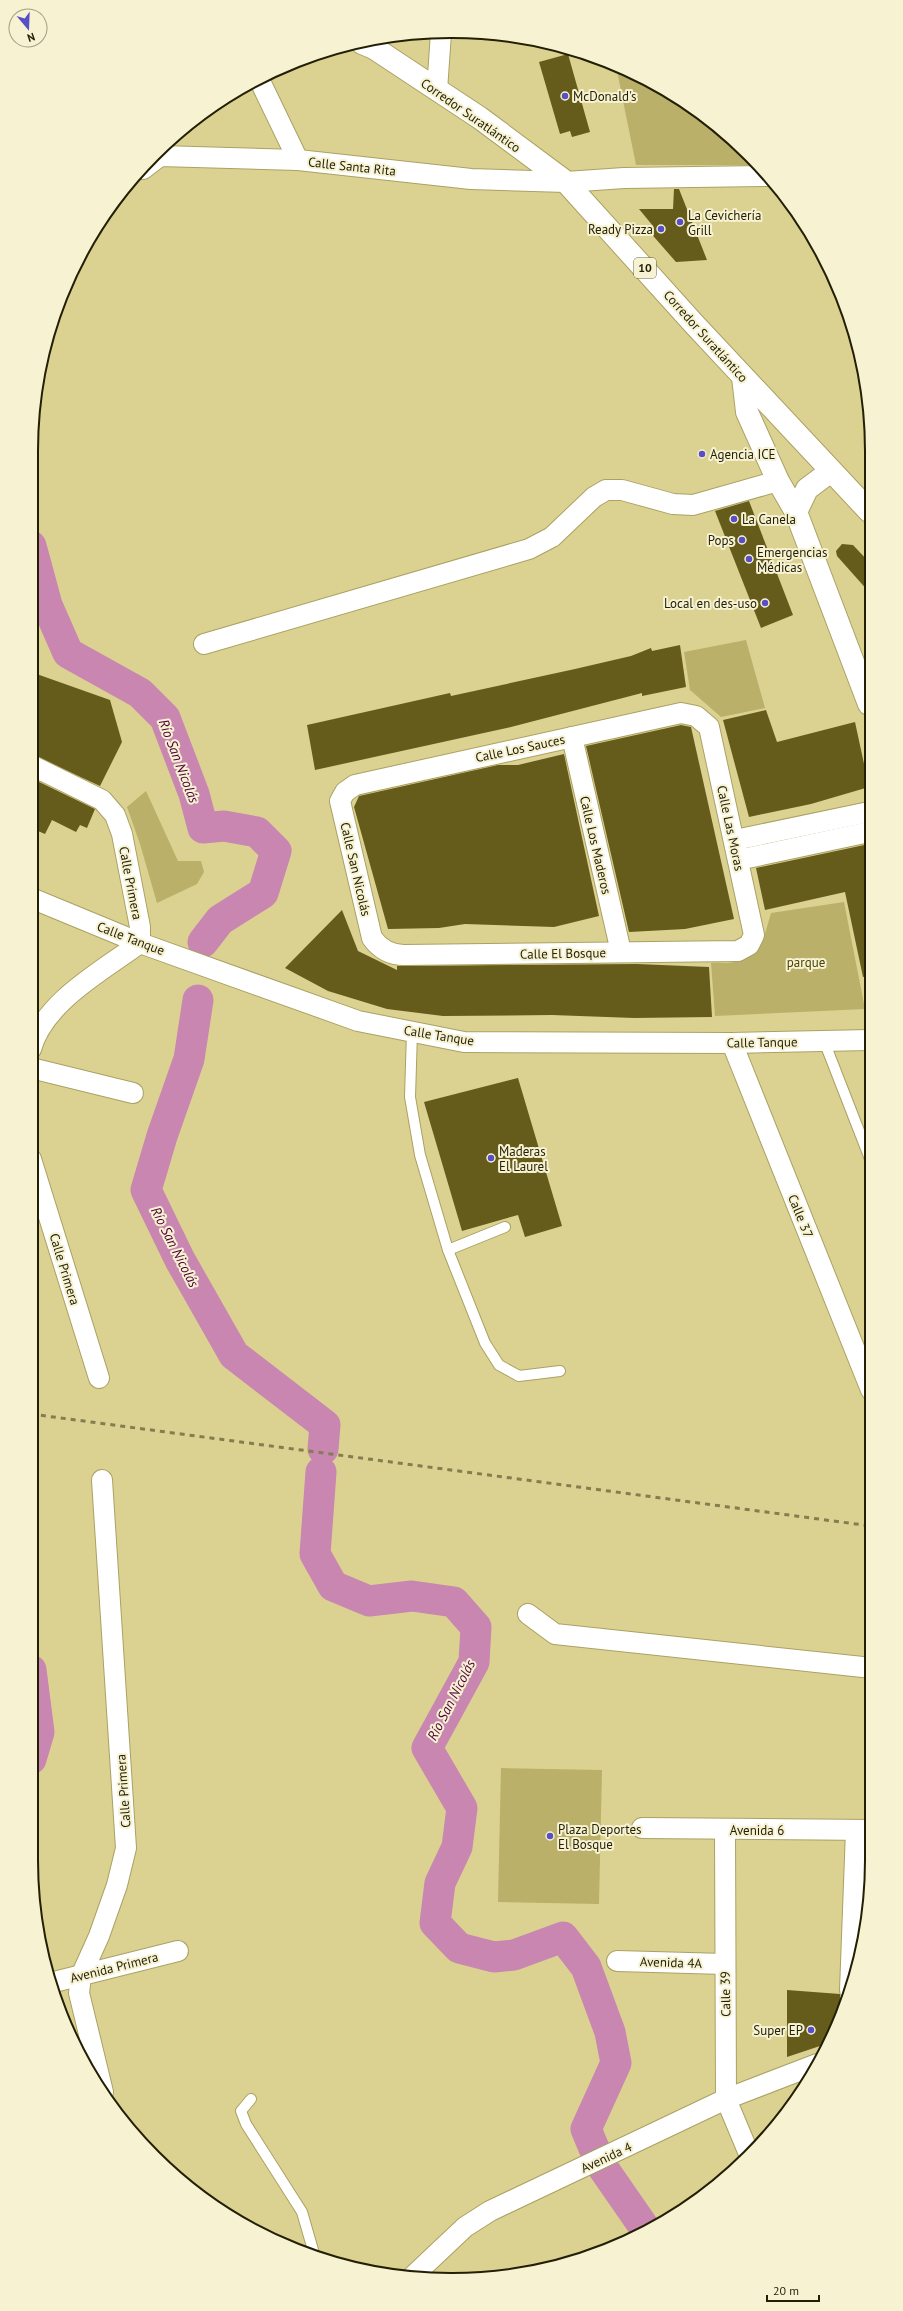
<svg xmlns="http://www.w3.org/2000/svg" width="903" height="2311" font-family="'PT Sans',sans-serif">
  <rect width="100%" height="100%" fill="#dbd292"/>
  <g fill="#bab06a">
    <polygon points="616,66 637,74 685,102 757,165 636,165"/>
    <polygon points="746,640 765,708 721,717 690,690 684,652"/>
    <polygon points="146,791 178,861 201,861 204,872 197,884 157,903 140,844 127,807"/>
    <path d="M844 902 865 1009 715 1016 711 963C719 962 726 964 734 962 762 957 764 936 771 913Z"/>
    <polygon points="501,1768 602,1770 599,1904 498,1902"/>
  </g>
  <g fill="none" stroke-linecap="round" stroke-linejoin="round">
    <g stroke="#c886b0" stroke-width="31">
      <polyline points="31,546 47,605 68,653 140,693 165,718 194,794 203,828 224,826 257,832 276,851 263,893 220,920 203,942"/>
      <polyline points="198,1000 189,1059 162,1136 146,1190 180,1260 234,1355 325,1425 323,1449"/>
      <polyline points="321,1472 315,1554 333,1586 369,1601 412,1596 454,1602 476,1627 474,1662 427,1748 462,1808 457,1847 440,1883 435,1923 459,1948 494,1957 514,1955 563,1937 586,1967 610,2032 616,2063 586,2129 601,2165 646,2230"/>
      <polyline points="31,1670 39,1732 31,1759"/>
    </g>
  </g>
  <g fill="#655b1b">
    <polygon points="568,54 590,132 572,137 570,131 560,134 539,62"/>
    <polygon points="674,189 679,189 707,260 676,262 648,230 653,226 639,209 673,209"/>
    <polygon points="749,501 793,615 761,628 715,511"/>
    <polygon points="842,544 853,545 869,562 869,592 837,556 836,551"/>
    <polygon points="680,645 686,687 642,696 642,693 511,727 315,770 307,725 450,693 451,696 575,669 631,656 651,648 652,651"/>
    <polygon points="31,672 110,700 122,742 100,786 31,754"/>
    <polygon points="766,710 777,742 855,722 869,787 811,804 749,817 723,720"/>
    <polygon points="681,725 691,727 734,919 685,929 629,932 586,746"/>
    <polygon points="564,754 599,916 554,927 465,924 439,928 388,929 354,807 359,796 498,765 518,765"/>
    <polygon points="31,778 95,809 87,828 80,825 76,832 52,820 45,834 31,828"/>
    <polygon points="869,844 870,976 863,977 845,892 765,910 756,868"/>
    <polygon points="342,910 358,951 397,970 397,966 637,964 709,967 712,1017 634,1018 552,1015 443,1016 387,1009 328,991 285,968"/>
    <polygon points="518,1078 562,1226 525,1237 518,1215 462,1231 424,1102"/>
    <polygon points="787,1990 840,1994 840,2016 829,2043 787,2057"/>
  </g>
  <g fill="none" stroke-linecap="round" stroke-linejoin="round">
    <defs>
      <g id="service">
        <polyline points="412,1032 410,1097 420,1155 448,1250 485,1343 499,1365 519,1376 560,1371"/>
        <polyline points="824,1041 870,1159"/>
        <polyline points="448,1250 505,1227"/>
        <polyline points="251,2099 241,2111 246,2124 302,2212 315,2257"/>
      </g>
      <g id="minor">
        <polyline points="259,79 298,160"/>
        <polyline points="437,90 441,33"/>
        <polyline points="143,169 160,156 298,160 471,179 566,182 624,178 769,176"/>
        <polyline points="204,644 529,549 552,537 594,497 606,490 622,490 673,504 693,505 778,481"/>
        <path d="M681 713 696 716 709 727 754 935 749 945 738 951 404 955C390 955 380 949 372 938L340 801 345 792 355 785Z"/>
        <polyline points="572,737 621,952"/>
        <path d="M31 765 102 800 115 815 122 834 140 927V943C102 971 44 1002 31 1049"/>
        <polyline points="735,840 869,812"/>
        <polyline points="738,860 869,832"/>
        <polyline points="31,898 140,943 358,1021 464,1042 732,1043 870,1040"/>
        <polyline points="732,1043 871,1390"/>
        <polyline points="31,1068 133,1093"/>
        <polyline points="31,1159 99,1378"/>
        <polyline points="102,1480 126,1848 117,1885 99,1936 81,1976 79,1993 103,2092"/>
        <polyline points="528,1614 555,1634 872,1668"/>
        <polyline points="642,1828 872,1830"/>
        <polyline points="725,1830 726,2099 749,2154"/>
        <polyline points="617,1961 725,1964"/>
        <polyline points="50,1983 178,1951"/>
        <polyline points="850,1990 856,1830"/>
        <polyline points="412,2277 465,2227 490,2211 726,2099 817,2064"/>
      </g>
      <polyline id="tertiary" points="831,471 807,489 796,512 869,704"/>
      <g id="primary">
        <polyline points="362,43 374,48 480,118 566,182 694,324 869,511"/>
        <polyline points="743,377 747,412 778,481 796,512"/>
      </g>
    </defs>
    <use href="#service" stroke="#aba163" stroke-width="12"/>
    <use href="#minor" stroke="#aba163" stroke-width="22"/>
    <use href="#tertiary" stroke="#aba163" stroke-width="24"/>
    <use href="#primary" stroke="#aba163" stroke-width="24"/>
    <use href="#service" stroke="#fff" stroke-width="10"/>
    <use href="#minor" stroke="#fff" stroke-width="20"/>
    <use href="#tertiary" stroke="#fff" stroke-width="22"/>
    <use href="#primary" stroke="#fff" stroke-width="22"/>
    <polyline stroke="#837d4f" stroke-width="3" stroke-dasharray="5 5" stroke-linecap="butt" points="31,1414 871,1526"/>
  </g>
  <g fill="#584fc7" stroke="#f6f2d2" stroke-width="1.5">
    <circle cx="565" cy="96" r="4"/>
    <circle cx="680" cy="222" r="4"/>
    <circle cx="661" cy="229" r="4"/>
    <circle cx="702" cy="454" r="4"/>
    <circle cx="734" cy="519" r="4"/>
    <circle cx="742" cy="540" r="4"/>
    <circle cx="749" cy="559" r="4"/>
    <circle cx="765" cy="603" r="4"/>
    <circle cx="491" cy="1158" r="4"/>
    <circle cx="550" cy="1836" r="4"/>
    <circle cx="811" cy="2030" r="4"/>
  </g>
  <g text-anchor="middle" stroke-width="4" stroke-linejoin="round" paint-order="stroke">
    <rect fill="#f6f2d2" stroke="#625e42" stroke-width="1" x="634" y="258" width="22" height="20" rx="3"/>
    <g font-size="12" font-weight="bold" fill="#231f05">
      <text x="645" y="272">10</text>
    </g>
    <g font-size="13" fill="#231f05" stroke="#f6f2d2" text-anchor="start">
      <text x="573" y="101">McDonald's</text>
      <text x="688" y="220">La Cevichería<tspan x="688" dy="15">Grill</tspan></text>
      <text x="653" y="234" text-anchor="end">Ready Pizza</text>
      <text x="710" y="459">Agencia ICE</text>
      <text x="742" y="524">La Canela</text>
      <text x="734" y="545" text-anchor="end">Pops</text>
      <text x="757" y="557">Emergencias<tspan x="757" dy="15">Médicas</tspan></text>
      <text x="757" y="608" text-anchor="end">Local en des-uso</text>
      <text x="499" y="1156">Maderas<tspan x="499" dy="15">El Laurel</tspan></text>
      <text x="558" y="1834">Plaza Deportes<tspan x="558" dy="15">El Bosque</tspan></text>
      <text x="803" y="2035" text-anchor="end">Super EP</text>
    </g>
    <g font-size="13" fill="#231f05" stroke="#f6f2d2">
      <text transform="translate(471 115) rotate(35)" y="5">Corredor Suratlántico</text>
      <text transform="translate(352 166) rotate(6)" y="5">Calle Santa Rita</text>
      <text transform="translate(706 336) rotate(48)" y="5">Corredor Suratlántico</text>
      <text transform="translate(520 748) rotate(-12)" y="5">Calle Los Sauces</text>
      <text transform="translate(731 828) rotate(78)" y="5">Calle Las Moras</text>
      <text transform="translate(596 845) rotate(77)" y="5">Calle Los Maderos</text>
      <text transform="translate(356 869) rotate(77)" y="5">Calle San Nicolás</text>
      <text transform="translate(131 883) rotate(79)" y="5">Calle Primera</text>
      <text transform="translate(131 938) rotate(21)" y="5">Calle Tanque</text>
      <text transform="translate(563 953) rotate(-1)" y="5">Calle El Bosque</text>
      <text transform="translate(439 1035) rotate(9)" y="5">Calle Tanque</text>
      <text transform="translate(762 1042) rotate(-1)" y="5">Calle Tanque</text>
      <text transform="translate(801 1216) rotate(68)" y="5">Calle 37</text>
      <text transform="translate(65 1269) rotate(73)" y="5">Calle Primera</text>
      <text transform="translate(123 1791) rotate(-94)" y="5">Calle Primera</text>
      <text x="757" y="1835">Avenida 6</text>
      <text transform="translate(671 1962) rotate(2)" y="5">Avenida 4A</text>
      <text transform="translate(114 1967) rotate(-14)" y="5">Avenida Primera</text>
      <text transform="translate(725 1994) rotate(-91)" y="5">Calle 39</text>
      <text transform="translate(606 2157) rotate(-25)" y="5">Avenida 4</text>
    </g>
    <g font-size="13" fill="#4c4305" stroke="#f6f2d2">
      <text x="806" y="967">parque</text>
    </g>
    <g font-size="14" font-style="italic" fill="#50003d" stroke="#f6f2d2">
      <text transform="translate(179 761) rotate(69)" y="5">Río San Nicolás</text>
      <text transform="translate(175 1247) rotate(63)" y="5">Río San Nicolás</text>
      <text transform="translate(451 1700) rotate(-63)" y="5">Río San Nicolás</text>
    </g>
  </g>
  <path d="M0 0H903V2311H0ZM451 38H452A413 413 0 0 1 865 451V1860A413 413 0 0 1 452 2273H451A413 413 0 0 1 38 1860V451A413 413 0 0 1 451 38Z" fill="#f6f2d2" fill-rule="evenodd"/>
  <path fill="none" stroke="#231f05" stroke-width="2" d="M451 38H452A413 413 0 0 1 865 451V1860A413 413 0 0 1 452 2273H451A413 413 0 0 1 38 1860V451A413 413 0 0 1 451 38Z"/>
  <g transform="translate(28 28) rotate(161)"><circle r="19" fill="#f6f2d2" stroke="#a29e80"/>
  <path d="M0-3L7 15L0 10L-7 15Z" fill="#584fc7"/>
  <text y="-6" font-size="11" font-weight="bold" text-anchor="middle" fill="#231f05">N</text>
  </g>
  <path d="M767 2295v6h52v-6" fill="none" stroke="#231f05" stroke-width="2"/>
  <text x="773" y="2295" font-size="12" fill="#231f05" stroke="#f6f2d2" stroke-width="3" paint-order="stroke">20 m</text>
</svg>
